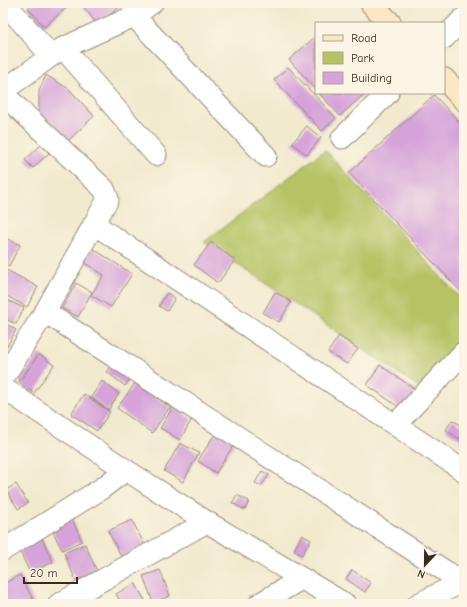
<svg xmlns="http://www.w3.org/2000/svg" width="467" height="607" font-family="'Comic Neue',sans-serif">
  <rect width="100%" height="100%" fill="#fcf5e5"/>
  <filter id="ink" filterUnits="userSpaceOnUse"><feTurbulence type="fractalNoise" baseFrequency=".025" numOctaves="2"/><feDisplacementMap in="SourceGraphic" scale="8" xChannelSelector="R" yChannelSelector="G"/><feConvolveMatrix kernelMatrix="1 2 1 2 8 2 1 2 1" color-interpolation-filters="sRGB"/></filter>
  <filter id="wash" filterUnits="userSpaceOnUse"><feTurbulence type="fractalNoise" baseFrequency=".012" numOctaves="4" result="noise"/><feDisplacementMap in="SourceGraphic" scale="16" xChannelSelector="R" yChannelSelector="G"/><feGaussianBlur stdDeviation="0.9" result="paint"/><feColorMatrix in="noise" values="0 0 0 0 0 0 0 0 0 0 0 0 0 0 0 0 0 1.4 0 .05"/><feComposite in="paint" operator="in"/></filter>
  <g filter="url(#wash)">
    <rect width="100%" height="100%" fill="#f2eacf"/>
    <polygon fill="#b6c263" stroke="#787640" points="325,150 464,302 464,342 419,387 204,242"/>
    <g id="blocks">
      <g fill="#d5a3da">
        <polygon points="34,3 72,3 44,27 28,8"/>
        <polygon points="80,3 124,3 98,25"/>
        <polygon points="316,36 316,89 289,60"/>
        <polygon points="288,67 336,118 322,131 274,80"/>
        <polygon points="46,75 69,89 94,116 65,144 39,116 39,91"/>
        <polygon points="319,93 365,93 340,116"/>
        <polygon points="434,95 464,127 464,295 349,173"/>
        <polygon points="307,126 321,138 307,155 292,143"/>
        <polygon points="41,145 49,153 33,168 25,160"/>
        <polygon points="3,237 20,245 9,266 3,263"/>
        <polygon points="211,242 235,260 218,283 194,265"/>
        <polygon points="92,248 132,274 111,307 91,295 104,275 83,262"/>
        <polygon points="3,268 38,287 27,307 3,294"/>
        <polygon points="76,283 92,292 78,317 62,308"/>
        <polygon points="275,292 291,302 279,322 263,313"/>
        <polygon points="167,293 175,298 167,311 159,306"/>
        <polygon points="3,298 24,308 16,324 3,318"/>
        <polygon points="3,322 16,330 7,346 3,343"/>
        <polygon points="339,336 358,349 347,364 328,352"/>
        <polygon points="39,354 54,365 34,393 19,382"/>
        <polygon points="116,360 134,374 125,386 107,372"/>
        <polygon points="380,365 416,390 403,410 367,385"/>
        <polygon points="102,381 119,394 108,410 91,397"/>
        <polygon points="136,382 170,407 152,433 117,408"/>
        <polygon points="84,394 110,412 97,431 71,414"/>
        <polygon points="173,407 192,419 180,440 160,428"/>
        <polygon points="452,420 464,427 464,442 446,430"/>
        <polygon points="216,432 235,443 216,473 198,461"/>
        <polygon points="180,443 199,453 183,482 164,471"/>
        <polygon points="262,471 269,475 261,486 255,483"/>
        <polygon points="16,484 28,503 18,509 6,490"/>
        <polygon points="237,495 249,501 245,510 232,503"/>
        <polygon points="70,514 82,541 62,550 49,524"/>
        <polygon points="132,520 145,546 122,558 108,531"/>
        <polygon points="40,534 53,562 30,573 17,545"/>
        <polygon points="302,535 311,540 302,555 294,550"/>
        <polygon points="85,544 97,571 76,581 64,553"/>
        <polygon points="160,570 170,596 153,602 143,576"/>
        <polygon points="352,570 371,583 365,592 346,579"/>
        <polygon points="20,575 35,603 32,604 7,604 3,598 3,584"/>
        <polygon points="135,583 147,604 122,604 116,594"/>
      </g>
    </g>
  </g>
  <g filter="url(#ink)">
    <use href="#blocks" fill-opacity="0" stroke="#968a76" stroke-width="1"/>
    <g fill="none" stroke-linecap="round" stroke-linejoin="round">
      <defs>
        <g id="minor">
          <polyline points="134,16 266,156"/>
          <polyline points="444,38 464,18"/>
          <polyline points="63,48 156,155"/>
          <polyline points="52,55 63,48 134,16 152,3"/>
          <polyline points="3,91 51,56 5,3"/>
          <polyline points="3,94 104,189 108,199 94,224"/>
          <polyline points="342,138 388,93"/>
          <polyline points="45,312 462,582"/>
          <polyline points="3,378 45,312 94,224 464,471"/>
          <polyline points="3,388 126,470 207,522 345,604"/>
          <polyline points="396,424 464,352"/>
          <polyline points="3,550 101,489 126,470"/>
          <polyline points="59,604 207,522"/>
          <polyline points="259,604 301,579"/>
          <polyline points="418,604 464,581"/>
        </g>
        <g id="secondary">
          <polyline points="371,3 390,23"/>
          <polyline points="444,79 464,100"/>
        </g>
      </defs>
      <use href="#minor" stroke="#968a76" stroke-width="23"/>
      <use href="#secondary" stroke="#968a76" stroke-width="24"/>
      <use href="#minor" stroke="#fff" stroke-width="21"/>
      <use href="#secondary" stroke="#fae7c3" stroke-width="22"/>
    </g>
  </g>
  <rect width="467" height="607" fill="none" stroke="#fcf5e5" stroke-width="16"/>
  <rect x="315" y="22" width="130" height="72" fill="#fcf5e5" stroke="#afa495"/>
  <rect x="323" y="35" width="20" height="6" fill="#fae7c3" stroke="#afa495"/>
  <text x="351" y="42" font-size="12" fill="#3b2a1e">Road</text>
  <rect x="323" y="52" width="20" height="12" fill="#b6c263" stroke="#afa495"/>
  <text x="351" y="62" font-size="12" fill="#3b2a1e">Park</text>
  <rect x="323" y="72" width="20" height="12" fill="#d5a3da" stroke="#afa495"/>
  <text x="351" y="82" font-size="12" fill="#3b2a1e">Building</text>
  <g transform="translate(425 565) rotate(202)" stroke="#fcf5e5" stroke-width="3" paint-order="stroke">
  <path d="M0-3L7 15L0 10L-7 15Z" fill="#3b2a1e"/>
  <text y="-6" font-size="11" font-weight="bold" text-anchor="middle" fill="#3b2a1e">N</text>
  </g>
  <path d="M24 577v6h53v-6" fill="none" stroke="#3b2a1e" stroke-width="2"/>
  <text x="30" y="577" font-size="12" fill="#3b2a1e" stroke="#fcf5e5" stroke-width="3" paint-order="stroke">20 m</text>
</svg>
